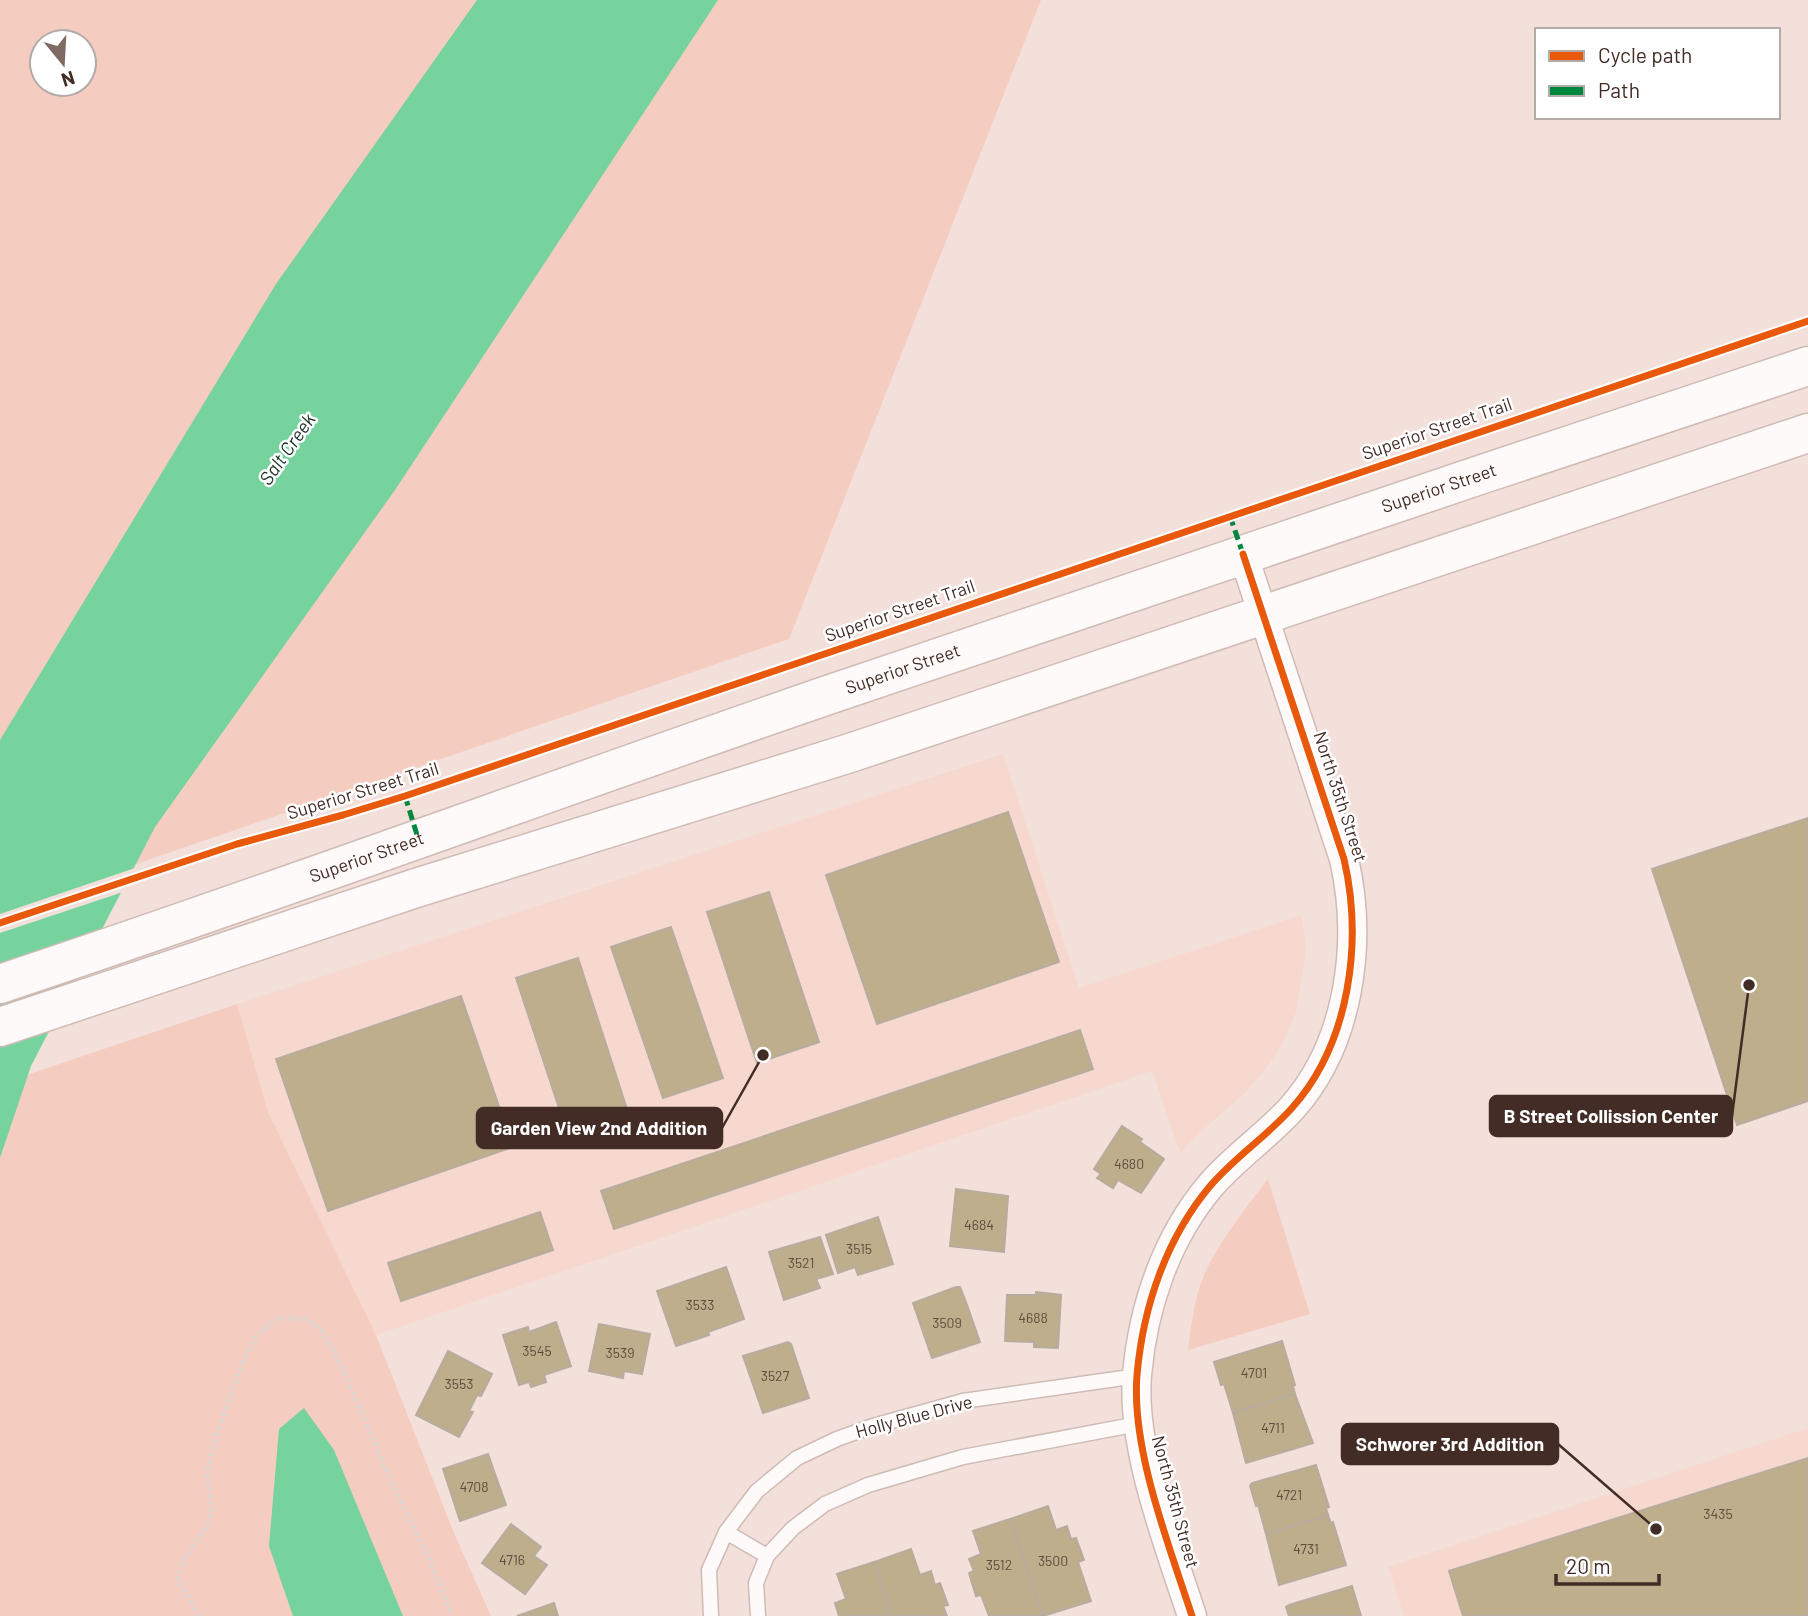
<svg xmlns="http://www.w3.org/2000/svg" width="1808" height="1616" font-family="Barlow,sans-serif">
  <rect width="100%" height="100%" fill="#f4e0da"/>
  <g fill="#f7d8ce">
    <polygon points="1003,754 1079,988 1302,915 1306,950 1296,1012 1283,1043 1267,1067 1246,1092 1198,1134 1180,1153 1152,1071 376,1335 268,1112 237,1004"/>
    <polygon points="1808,1428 1808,1616 1404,1616 1388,1567"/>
  </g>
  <g fill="#f5ccc0" fill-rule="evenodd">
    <path d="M0 0H1041L789 639 0 911ZM42 42H84V84H42Z"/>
    <polygon points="237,1004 268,1112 376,1335 454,1533 491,1616 0,1616 0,1084"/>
    <path d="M1268 1179 1310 1314 1188 1350C1191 1327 1194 1302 1202 1280 1216 1245 1245 1209 1268 1179Z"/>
  </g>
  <g fill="#76d39e">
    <polygon points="477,0 718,0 395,490 155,827 31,1066 0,1158 0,740 276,284"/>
    <polygon points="304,1408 334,1450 403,1616 293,1616 269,1546 279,1429"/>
  </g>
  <polygon fill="#f4e0da" points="138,867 126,891 0,933 0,914"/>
  <g fill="#beae8b" stroke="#b7ac9f" stroke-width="2">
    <polygon points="1008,812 1059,962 877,1024 826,875"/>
    <polygon points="1808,818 1808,1101 1737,1125 1652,869"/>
    <polygon points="769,892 819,1042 757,1063 707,912"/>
    <polygon points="671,927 723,1078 663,1098 611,947"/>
    <polygon points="578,958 627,1109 566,1129 516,978"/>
    <polygon points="461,996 513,1147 328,1211 276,1059"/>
    <polygon points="1080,1030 1093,1069 614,1229 601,1191"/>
    <polygon points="1122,1126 1142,1139 1140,1142 1164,1159 1141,1193 1118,1180 1113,1188 1097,1178 1101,1174 1094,1169"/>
    <polygon points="956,1189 1008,1196 1004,1252 950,1246"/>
    <polygon points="540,1212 553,1250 401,1301 388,1263"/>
    <polygon points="878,1217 893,1264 858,1275 855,1267 838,1273 826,1235"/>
    <polygon points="820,1237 833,1274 816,1279 820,1288 784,1300 769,1252"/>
    <polygon points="726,1267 744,1319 708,1332 709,1335 676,1346 657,1291"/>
    <polygon points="956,1287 960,1287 966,1302 980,1342 932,1358 913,1303"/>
    <polygon points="1036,1292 1061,1295 1058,1348 1034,1347 1034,1342 1005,1341 1007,1295 1036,1295"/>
    <polygon points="556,1322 571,1366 544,1375 546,1382 531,1387 529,1382 519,1385 503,1335 528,1327 529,1332"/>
    <polygon points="599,1324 650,1334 642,1374 624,1371 623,1378 589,1371"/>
    <polygon points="1282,1341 1295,1385 1293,1386 1295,1394 1233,1413 1224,1384 1221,1385 1214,1362"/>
    <polygon points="788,1342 791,1344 809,1398 763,1413 743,1356"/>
    <polygon points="448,1351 492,1374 481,1396 477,1395 469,1411 473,1412 459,1437 416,1415"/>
    <polygon points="1295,1394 1313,1443 1246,1463 1233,1413"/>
    <polygon points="488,1454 506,1505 460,1521 443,1469"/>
    <polygon points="1808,1458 1808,1616 1463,1616 1449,1571"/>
    <polygon points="1316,1465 1329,1507 1326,1508 1328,1515 1266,1534 1258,1505 1256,1506 1250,1486 1252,1483"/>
    <polygon points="1048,1506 1056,1530 1067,1526 1071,1539 1076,1538 1084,1560 1078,1562 1091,1601 1043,1616 1010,1519"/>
    <polygon points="1328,1515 1331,1523 1333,1522 1346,1565 1279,1585 1266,1534"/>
    <polygon points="1010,1519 1043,1616 989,1616 981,1595 976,1596 969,1573 974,1571 969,1559 981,1554 973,1531"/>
    <polygon points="511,1524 541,1547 534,1556 547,1565 525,1594 482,1563"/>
    <polygon points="911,1549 920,1575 931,1571 935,1585 940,1583 948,1605 943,1606 947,1616 892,1616 874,1562"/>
    <polygon points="874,1562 892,1616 839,1616 835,1603 846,1599 837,1574"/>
    <polygon points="1352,1586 1361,1616 1289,1616 1286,1607 1289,1605"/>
    <polygon points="554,1603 558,1616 517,1616"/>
  </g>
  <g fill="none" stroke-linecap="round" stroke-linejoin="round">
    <defs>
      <g id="lane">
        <polyline points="726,1532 767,1556"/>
        <polyline points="711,1616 709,1570 726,1532 757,1491 797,1458 837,1439 873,1426 963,1401 1137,1376"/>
        <polyline points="758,1616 756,1583 767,1556 793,1528 825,1504 868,1485 963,1457 1138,1424"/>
      </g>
      <path id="street" d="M1192 1616C1169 1545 1131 1449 1137 1375 1143 1307 1166 1238 1211 1185 1235 1157 1267 1136 1292 1108 1350 1043 1363 942 1344 859L1243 554"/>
      <g id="primary">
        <path id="s1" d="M0 984C276 892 550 791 825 696 1152 583 1480 475 1808 366"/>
        <polyline points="0,1027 416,888 850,753 1808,433"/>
      </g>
    </defs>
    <use href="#lane" stroke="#cfbbb5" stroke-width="17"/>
    <use href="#street" stroke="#cfbbb5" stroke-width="31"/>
    <use href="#primary" stroke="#cfbbb5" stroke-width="41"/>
    <polyline stroke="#dcd6d3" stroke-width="4.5" stroke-dasharray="3.5 3.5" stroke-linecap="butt" points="199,1616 178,1580 184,1559 207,1526 212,1512 207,1473 213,1445 242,1363 256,1336 279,1318 305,1319 321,1330 339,1361 384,1465 427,1554 452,1616"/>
    <use href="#lane" stroke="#fdfaf9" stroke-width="14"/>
    <use href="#street" stroke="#fdfaf9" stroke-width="28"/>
    <use href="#primary" stroke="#fdfaf9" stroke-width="38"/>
    <g stroke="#00873e" stroke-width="5" stroke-dasharray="10 5" stroke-linecap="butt">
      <polyline points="1230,516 1243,554"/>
      <polyline points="405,796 418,838"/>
    </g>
    <defs>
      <g id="cycleway">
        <polyline points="0,923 237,844 343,815 405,796 1808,321"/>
        <path d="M1192 1616C1169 1545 1131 1449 1137 1375 1143 1307 1166 1238 1211 1185 1235 1157 1267 1136 1292 1108 1350 1043 1363 942 1344 859L1243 554"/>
      </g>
    </defs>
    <use href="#cycleway" stroke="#fff" stroke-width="11"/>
    <use href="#cycleway" stroke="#e8590c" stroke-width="7"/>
  </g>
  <g text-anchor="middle" stroke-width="5" stroke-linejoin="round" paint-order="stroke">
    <g font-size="14" fill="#614c3e">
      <text x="1129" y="1169">4680</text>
      <text x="979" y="1230">4684</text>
      <text x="859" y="1254">3515</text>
      <text x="801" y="1268">3521</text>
      <text x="700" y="1310">3533</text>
      <text x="1033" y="1323">4688</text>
      <text x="947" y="1328">3509</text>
      <text x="537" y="1356">3545</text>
      <text x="620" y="1358">3539</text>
      <text x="1254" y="1378">4701</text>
      <text x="775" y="1381">3527</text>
      <text x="459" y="1389">3553</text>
      <text x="1273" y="1433">4711</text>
      <text x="474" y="1492">4708</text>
      <text x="1289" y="1500">4721</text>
      <text x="1718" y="1519">3435</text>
      <text x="1306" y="1554">4731</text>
      <text x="512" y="1565">4716</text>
      <text x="1053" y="1566">3500</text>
      <text x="999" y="1570">3512</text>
    </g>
    <g font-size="18" fill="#422c25" stroke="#fff">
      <text transform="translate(1437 429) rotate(-19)" y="6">Superior Street Trail</text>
      <text dy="6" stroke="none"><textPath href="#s1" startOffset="1522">Superior Street</textPath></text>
      <text transform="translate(900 611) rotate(-19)" y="6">Superior Street Trail</text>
      <text dy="6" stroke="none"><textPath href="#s1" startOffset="956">Superior Street</textPath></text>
      <text transform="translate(363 791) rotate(-17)" y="6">Superior Street Trail</text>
      <text transform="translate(1340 797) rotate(72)" y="6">North 35th Street</text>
      <text dy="6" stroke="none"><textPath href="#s1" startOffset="388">Superior Street</textPath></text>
      <text transform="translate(914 1417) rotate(-15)" y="6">Holly Blue Drive</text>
      <text transform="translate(1175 1502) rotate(75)" y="6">North 35th Street</text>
    </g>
    <g font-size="19" font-style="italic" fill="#192f22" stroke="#fff">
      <text transform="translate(287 449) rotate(-55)" y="7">Salt Creek</text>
    </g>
  </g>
  <path fill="none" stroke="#422c25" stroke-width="2.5" d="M1749 985L1732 1116M763 1055L722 1128M1656 1529L1558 1444"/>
  <g fill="#422c25" stroke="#fff" stroke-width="2.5">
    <circle cx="1749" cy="985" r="7"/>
    <circle cx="763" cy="1055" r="7"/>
    <circle cx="1656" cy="1529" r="7"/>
  </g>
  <g fill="#422c25" stroke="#422c25" stroke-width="2.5">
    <rect x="1490" y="1096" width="242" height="40" rx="7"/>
    <rect x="477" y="1108" width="245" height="40" rx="7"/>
    <rect x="1342" y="1424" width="216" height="40" rx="7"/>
  </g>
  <g font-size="19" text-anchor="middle" font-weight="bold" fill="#fff">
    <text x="1611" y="1123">B Street Collission Center</text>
    <text x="599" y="1135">Garden View 2nd Addition</text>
    <text x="1450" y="1451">Schworer 3rd Addition</text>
  </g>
  <rect x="1535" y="28" width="245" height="91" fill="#ffffff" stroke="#b3aba8" stroke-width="2"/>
  <rect x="1549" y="51" width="35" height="10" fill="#e8590c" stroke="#b3aba8" stroke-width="2"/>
  <text x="1598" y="63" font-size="21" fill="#422c25">Cycle path</text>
  <rect x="1549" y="86" width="35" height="10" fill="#00873e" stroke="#b3aba8" stroke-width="2"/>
  <text x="1598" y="98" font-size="21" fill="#422c25">Path</text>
  <g transform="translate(63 63) rotate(162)"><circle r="33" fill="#ffffff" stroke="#b3aba8" stroke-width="2"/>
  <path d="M0-5L12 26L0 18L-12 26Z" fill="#806b64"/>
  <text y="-10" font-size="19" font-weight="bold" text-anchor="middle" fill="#422c25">N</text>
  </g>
  <path d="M1556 1574v10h103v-10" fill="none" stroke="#422c25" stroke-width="3.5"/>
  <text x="1566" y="1574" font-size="21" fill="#422c25" stroke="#ffffff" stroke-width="5" paint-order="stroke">20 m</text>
</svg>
